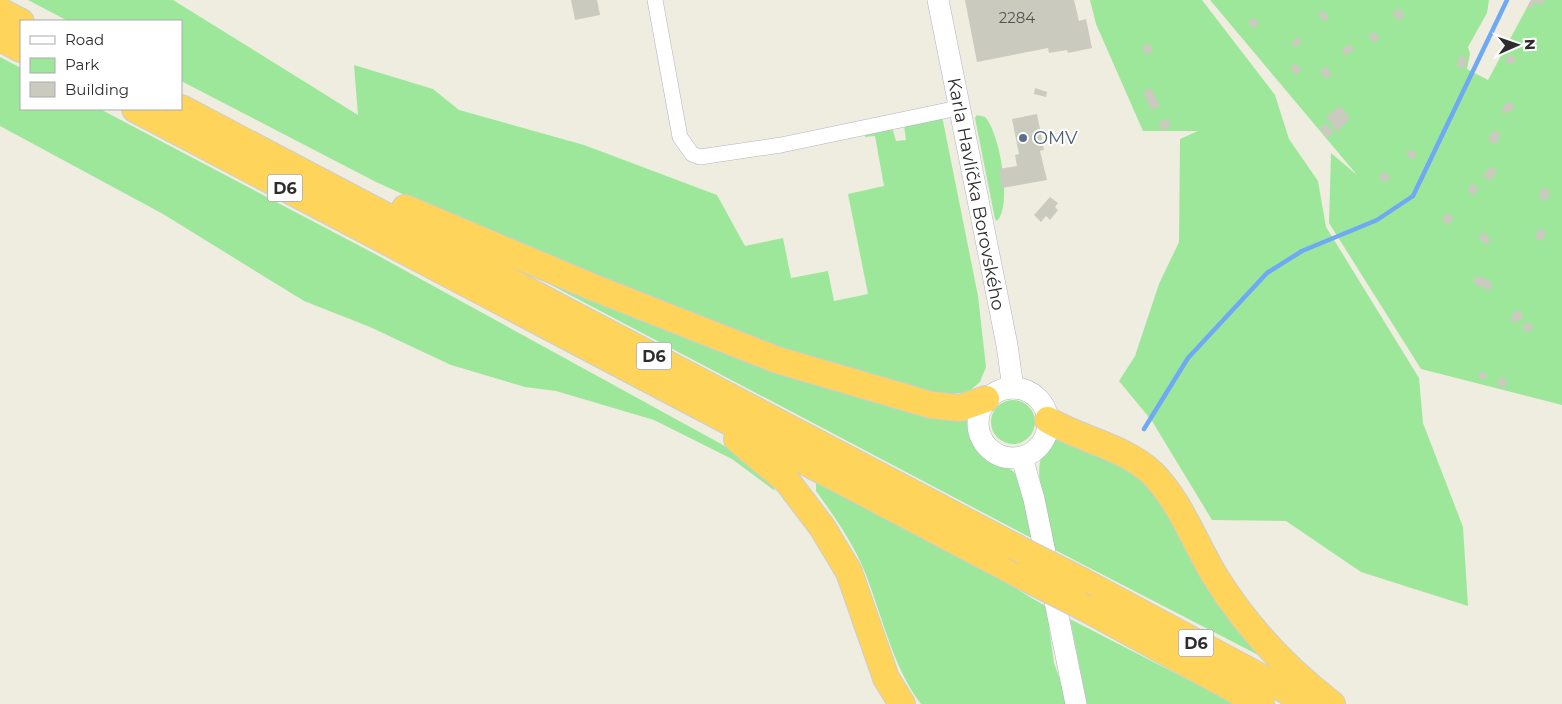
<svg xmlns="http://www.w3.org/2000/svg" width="1562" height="704" font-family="Montserrat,sans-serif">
  <rect width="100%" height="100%" fill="#efede0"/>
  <g fill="#9de79b">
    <polygon points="28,0 173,0 358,115 354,65 433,89 459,110 584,145 717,195 745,246 783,238 791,278 828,271 834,301 868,294 848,194 884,186 875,136 865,137 865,133 892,127 896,141 906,140 904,125 942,116 978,296 986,367 980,382 968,392 952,394 950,398 745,340 504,240 376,182 181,81 181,21 68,21"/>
    <polygon points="1090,0 1202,0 1275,95 1289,139 1318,181 1326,227 1419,378 1423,423 1463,527 1468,606 1361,572 1286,521 1212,520 1152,421 1119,381 1135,356 1159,284 1179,242 1180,139 1198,131 1143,131 1096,24"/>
    <polygon points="1210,0 1489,0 1487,13 1468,47 1470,54 1467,69 1488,80 1531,0 1562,0 1562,405 1421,369 1329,223 1331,153 1357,175"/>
    <polygon points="0,57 21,68 21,109 100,109 375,254 723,445 770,481 775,491 732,459 654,420 556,391 525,387 451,365 370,327 304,301 163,214 0,126"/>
    <path d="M977 115 985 117C999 131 1013 205 997 221L995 219 975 118Z"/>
    <polygon points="517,267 945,420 971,421 971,434 978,446 1014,472 1024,488 1035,540"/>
    <circle cx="1013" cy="422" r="22"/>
    <path d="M1054 439H1062L1144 476 1264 658 1055 550C1049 530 1034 478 1041 459 1044 452 1049 445 1054 439Z"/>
    <path d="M816 482 945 547 1049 608V627L1054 663 1069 704H921C892 666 882 614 864 570 852 541 834 516 816 491Z"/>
    <polygon points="1070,619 1235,704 1087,704"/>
  </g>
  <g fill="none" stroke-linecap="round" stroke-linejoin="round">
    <polyline stroke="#70a9f3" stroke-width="4.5" points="1144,429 1188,358 1267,273 1302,251 1377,220 1413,196 1507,0"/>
  </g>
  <g fill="#cbcabe">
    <polygon points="571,0 597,0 600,15 575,20"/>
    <polygon points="965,0 1074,0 1079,21 1086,19 1092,48 1068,53 1067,50 1049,53 1048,48 977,62"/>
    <polygon points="1531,0 1544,0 1541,6 1535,2 1531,9 1527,7"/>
    <polygon points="1399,8 1405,16 1399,21 1392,13"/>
    <polygon points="1323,10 1329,18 1324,22 1318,14"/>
    <polygon points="1254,17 1259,24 1253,29 1248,22"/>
    <polygon points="1374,32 1380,38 1374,43 1368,36"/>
    <polygon points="1298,37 1302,41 1295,48 1291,43"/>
    <polygon points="1149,43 1153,51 1145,55 1142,47"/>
    <polygon points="1349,44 1354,49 1346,56 1341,51"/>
    <polygon points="1508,55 1516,58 1512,65 1505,62"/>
    <polygon points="1459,56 1467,57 1465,68 1457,67"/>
    <polygon points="1295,63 1302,70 1296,75 1290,68"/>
    <polygon points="1326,66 1332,74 1326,79 1320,71"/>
    <polygon points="1035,88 1047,92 1046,97 1034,94"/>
    <polygon points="1151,88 1160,106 1151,110 1143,92"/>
    <polygon points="1512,102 1515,109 1503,114 1501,109 1504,107 1504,104"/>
    <polygon points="1340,106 1350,118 1337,132 1326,117"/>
    <polygon points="1037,114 1044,150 1040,151 1047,180 1002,188 999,169 1017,166 1015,155 1019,154 1012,119"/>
    <polygon points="1168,119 1171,126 1162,131 1158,123"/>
    <polygon points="1326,123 1334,133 1327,138 1320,129"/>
    <polygon points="1493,130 1501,134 1496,145 1488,140"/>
    <polygon points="1411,149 1417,155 1411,160 1406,153"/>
    <polygon points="1490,166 1497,172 1490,181 1483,176"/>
    <polygon points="1384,171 1390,177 1385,183 1379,177"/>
    <polygon points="1472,183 1479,189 1473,196 1467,190"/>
    <polygon points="1541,188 1550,190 1548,200 1539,199"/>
    <polygon points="1050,197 1058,203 1055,207 1058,210 1050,220 1046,216 1041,222 1034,215"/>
    <polygon points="1447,213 1454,218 1447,226 1442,218"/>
    <polygon points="1538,229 1546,231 1543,241 1535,239"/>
    <polygon points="1483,232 1491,240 1486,245 1478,237"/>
    <polygon points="1477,275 1493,283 1489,291 1473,283"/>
    <polygon points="1515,310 1523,313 1521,321 1518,320 1517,323 1510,321"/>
    <polygon points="1525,322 1533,324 1531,332 1522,330"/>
    <polygon points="1480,371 1487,374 1485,380 1478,377"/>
    <polygon points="1499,377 1507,380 1505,388 1497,385"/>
  </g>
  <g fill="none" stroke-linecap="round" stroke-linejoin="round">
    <defs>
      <polyline id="street" points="655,0 680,137 692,154 700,157 781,145 958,108"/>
      <g id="secondary">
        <polyline points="938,0 1007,345 1013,388"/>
        <circle cx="1013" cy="423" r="35"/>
        <polyline points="1022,458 1034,499 1076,704"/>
      </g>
      <g id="highway">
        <polyline points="0,11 21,22"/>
        <polyline points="0,38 21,49"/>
        <polyline points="181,108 1015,547"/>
        <polyline points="135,109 1022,576"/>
        <polyline points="405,208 592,287 777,360 931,405 960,408 986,399"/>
        <path d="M1048 420C1081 440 1123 446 1152 473 1179 500 1194 540 1213 573 1244 624 1285 668 1332 704"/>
        <polyline points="737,439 787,481 822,527 849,572 886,678 902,704"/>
        <polyline points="1082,581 1311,704"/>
        <polyline points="1085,608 1261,704"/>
      </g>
    </defs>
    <use href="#street" stroke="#b4b3c1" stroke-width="16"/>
    <use href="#secondary" stroke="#b4b3c1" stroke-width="22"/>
    <use href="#highway" stroke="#cdcdcd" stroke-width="28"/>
    <use href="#street" stroke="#fff" stroke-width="15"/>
    <use href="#secondary" stroke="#fff" stroke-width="21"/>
    <use href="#highway" stroke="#ffd45a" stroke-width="26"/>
    <defs>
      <g id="highway-bridge">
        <polyline points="1015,547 1082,581"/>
        <polyline points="1022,576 1085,608"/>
      </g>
    </defs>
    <use href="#highway-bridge" stroke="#cdcdcd" stroke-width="28" stroke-linecap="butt"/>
    <use href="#highway-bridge" stroke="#ffd45a" stroke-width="26"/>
  </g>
  <circle fill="#5c6f8a" stroke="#fff" stroke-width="2" cx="1023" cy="138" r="5"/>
  <g text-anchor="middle" stroke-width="4" stroke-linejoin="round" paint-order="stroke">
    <g font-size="15" fill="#545451">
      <text x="1017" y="23">2284</text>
    </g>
    <g fill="#fff" stroke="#6c6c6c" stroke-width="1">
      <rect x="267.5" y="174.5" width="35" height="27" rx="4"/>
      <rect x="636.5" y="342.5" width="35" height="27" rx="4"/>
      <rect x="1178.5" y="629.5" width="35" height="27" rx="4"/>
    </g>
    <g font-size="16" font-weight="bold" fill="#2d2d2d">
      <text x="285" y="194">D6</text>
      <text x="654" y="362">D6</text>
      <text x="1196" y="649">D6</text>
    </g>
    <g font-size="18" fill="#4e5e75" stroke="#fff" text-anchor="start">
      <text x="1033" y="144">OMV</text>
    </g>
    <g font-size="18" fill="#2d2d2d" stroke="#fff">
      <text transform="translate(976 194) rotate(79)" y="6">Karla Havlíčka Borovského</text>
    </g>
  </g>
  <rect x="20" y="20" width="162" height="90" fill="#ffffff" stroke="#ababab"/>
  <rect x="30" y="36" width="25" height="8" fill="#ffffff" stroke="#ababab"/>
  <text x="65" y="45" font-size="15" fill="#2d2d2d">Road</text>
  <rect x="30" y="58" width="25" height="15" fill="#9de79b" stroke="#ababab"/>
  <text x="65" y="70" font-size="15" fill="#2d2d2d">Park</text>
  <rect x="30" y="82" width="25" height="15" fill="#cbcabe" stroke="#ababab"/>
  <text x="65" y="95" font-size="15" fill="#2d2d2d">Building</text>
  <g transform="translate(1517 45) rotate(88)" stroke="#ffffff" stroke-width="4" paint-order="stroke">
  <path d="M0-4L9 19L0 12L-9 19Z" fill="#2d2d2d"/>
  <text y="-8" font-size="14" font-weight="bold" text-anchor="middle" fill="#2d2d2d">N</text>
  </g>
</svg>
